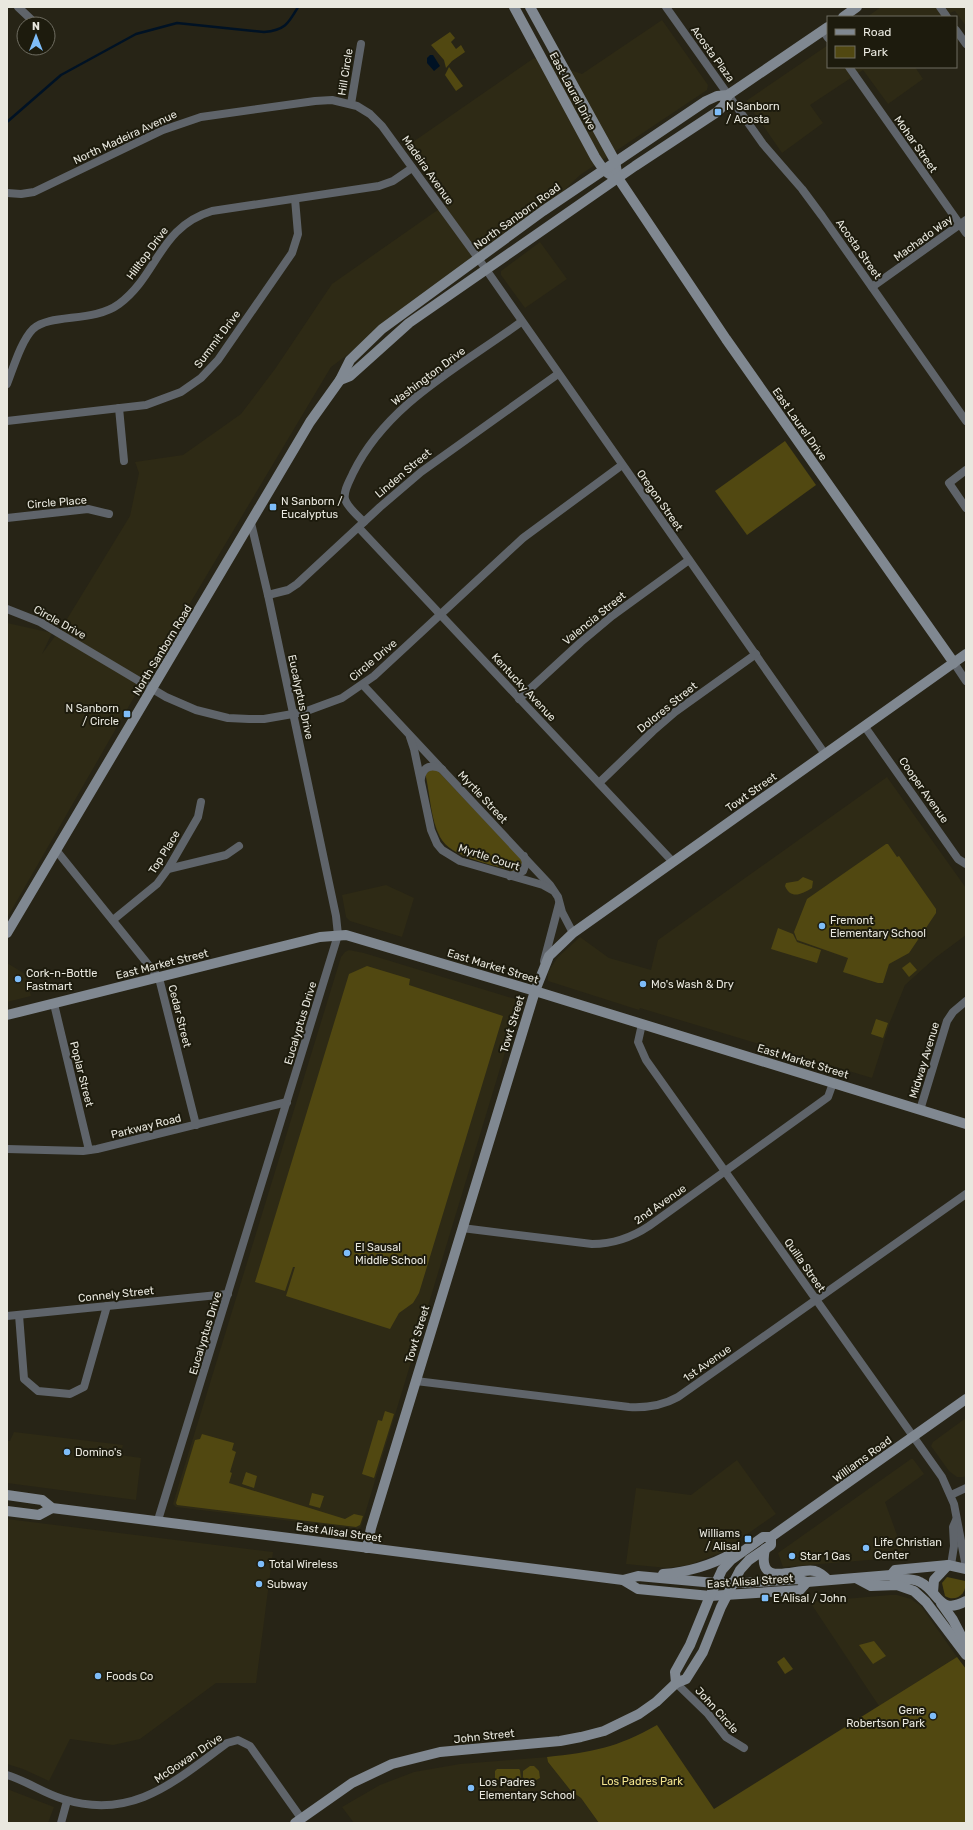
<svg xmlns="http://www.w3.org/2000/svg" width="973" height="1830" font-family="Rubik,sans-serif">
  <rect width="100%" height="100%" fill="#272416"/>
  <g fill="#2e2a15">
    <polygon points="881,7 966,7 966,26 955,11 939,17 867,17"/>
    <polygon points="662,20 708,85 707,90 580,175 533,221 478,258 331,367 140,687 7,918 7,623 52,633 42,654 64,624 130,516 139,473 135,462 183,455 241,414 275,369 332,284 449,202 410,144 534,58 582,74"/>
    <polygon points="828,45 828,67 915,67 923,79 888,104 863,70 810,105 823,123 782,153 746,101"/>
    <polygon points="540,242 567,279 525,308 501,275 501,271"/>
    <polygon points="887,777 966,888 966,935 935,958 905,985 890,1022 872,1078 640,1008 639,1010 548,981 548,972 558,957 580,937 609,958 651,970 658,940"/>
    <polygon points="386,885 414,898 402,937 350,921 346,917 342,895"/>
    <polygon points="349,950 364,953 515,999 519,1006 361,1527 357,1529 176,1507 173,1504 178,1487 341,957 345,952"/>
    <polygon points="7,963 25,974 31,996 7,1002"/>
    <polygon points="966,1418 966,1476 963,1477 957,1477 949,1471 931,1446 933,1442"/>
    <polygon points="14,1432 123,1445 120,1455 141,1458 136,1500 7,1483 7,1441 10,1441"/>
    <polygon points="911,1459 913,1459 924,1474 885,1502 905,1557 783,1567 778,1553"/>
    <polygon points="737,1460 776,1514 720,1553 689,1565 667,1568 626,1564 636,1488 691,1495"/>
    <polygon points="7,1519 273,1552 256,1683 216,1683 140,1739 113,1745 70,1739 49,1781 23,1769 7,1764"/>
    <polygon points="890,1595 897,1595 911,1599 921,1606 957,1657 879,1706 810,1602"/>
    <polygon points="547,1757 548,1762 571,1791 581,1798 599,1823 354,1823 342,1807 380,1785 414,1772 460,1764"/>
    <polygon points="7,1789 54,1807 48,1823 7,1823"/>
  </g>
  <g fill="#514811">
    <polygon points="450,32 455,38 451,42 456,49 461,45 465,52 452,61 446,68 444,60 431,45"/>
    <polygon points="449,67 463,86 456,91 445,75"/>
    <polygon points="785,441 816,485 747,535 715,491"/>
    <path d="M431 769 437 770 521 859 522 863 521 868 513 871C492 864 451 858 440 837 431 820 430 796 426 777V774Z"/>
    <polygon points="886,844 888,844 897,857 899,856 936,909 936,913 909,953 889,964 883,983 878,983 843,972 848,958 797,940 794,932 807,899"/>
    <path d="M803 877 813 881 812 888C802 894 791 900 785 886L786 883 798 881Z"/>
    <polygon points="778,928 793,934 797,942 821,950 817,963 771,949"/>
    <polygon points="910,962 917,970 909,977 902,968"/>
    <polygon points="367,966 410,979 409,985 503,1016 419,1293 413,1303 399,1313 390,1329 286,1296 295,1267 293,1267 285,1291 255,1282 349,974"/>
    <polygon points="876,1019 888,1023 883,1038 871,1034"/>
    <polygon points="385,1411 394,1414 374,1478 362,1474 378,1420 382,1421"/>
    <polygon points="202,1434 234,1443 232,1450 236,1452 230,1472 232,1473 229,1483 345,1519 354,1514 363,1516 360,1525 356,1527 177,1505 176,1503 195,1440 200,1439"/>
    <polygon points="246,1472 257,1476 254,1488 242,1484"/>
    <polygon points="312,1493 324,1496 320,1508 309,1505"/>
    <path d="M947 1577 965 1581C968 1593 956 1603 945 1596L942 1583Z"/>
    <polygon points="874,1641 886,1656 873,1664 859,1645"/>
    <polygon points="784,1657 793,1669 785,1674 777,1662"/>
    <path d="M957 1657 966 1669V1823H599L581 1798 571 1791 548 1762 547 1757C592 1752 617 1748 657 1725L714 1809Z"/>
    <polygon points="530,1766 534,1766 539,1771 540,1778 536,1780 525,1780 523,1777 523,1771"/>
    <polygon points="497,1769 519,1769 520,1770 521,1779 497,1780 495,1779 495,1771"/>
  </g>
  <polygon fill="#001224" points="430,55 433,55 440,66 434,71 427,63 427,58"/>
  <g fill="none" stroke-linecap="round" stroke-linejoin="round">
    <path stroke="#001224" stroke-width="2.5" d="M7 122 61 75 136 34 177 23 264 32C285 30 288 24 298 7"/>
    <g stroke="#5f646a" stroke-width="8">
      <polyline points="18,7 36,24"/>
      <polyline points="666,7 763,144 802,189 822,216 966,421"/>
      <polyline points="940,7 947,17"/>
      <polyline points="956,30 966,44"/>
      <polyline points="823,31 828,38"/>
      <polyline points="849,67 966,233"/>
      <polyline points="351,104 361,44"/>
      <polyline points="7,193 21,194 34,192 163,130 201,117 315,101 332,100 357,106 370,114 382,126 478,258 825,754"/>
      <polyline points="872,287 966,220"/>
      <path d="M7 384C13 369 21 341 33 329 51 313 93 323 119 304 158 275 159 227 212 211L379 186 393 181 412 168"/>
      <polyline points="119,408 124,461"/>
      <polyline points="7,421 146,405 181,392 201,378 218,360 292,253 298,234 295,199"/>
      <polyline points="966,470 949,483 966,508"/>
      <polyline points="7,518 88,509 109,514"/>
      <path d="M364 522C358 516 347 507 345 499 343 491 350 480 353 473 387 403 461 366 521 322"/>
      <polyline points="359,528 673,862"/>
      <polyline points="268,595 288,590 297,584 380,507 421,472 558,374"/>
      <polyline points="7,609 40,622 166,697 196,710 228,718 249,719 264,719 304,712 342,698 374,676 523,538 622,465"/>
      <polyline points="954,663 966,681"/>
      <polyline points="363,685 550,885 558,897 562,912 573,933"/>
      <polyline points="519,699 581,642 612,616 689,560"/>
      <polyline points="865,727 958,859 966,864"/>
      <polyline points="410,737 414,749 431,830 437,844 442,850 460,861 543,885 552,890"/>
      <path d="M421 778C423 766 432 764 442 769"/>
      <polyline points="599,783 653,731 675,712 756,654"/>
      <polyline points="56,850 159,978 196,1125"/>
      <polyline points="168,869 226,855 239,846"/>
      <polyline points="510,876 523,871 526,863 524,856"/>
      <polyline points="113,920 157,884 168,869 198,817 201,802"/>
      <polyline points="544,961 559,904"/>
      <polyline points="54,1004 89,1150"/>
      <polyline points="642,1024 638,1042 646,1060 942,1477 954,1504 966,1567"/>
      <polyline points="920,1110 947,1021 953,1012 966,1001"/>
      <polyline points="7,1149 83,1151 97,1149 287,1102"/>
      <path d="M462 1228 592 1244C614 1244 631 1238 649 1226L828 1097 833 1083"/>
      <polyline points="19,1315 24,1379 38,1391 70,1394 84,1387 107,1306"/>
      <polyline points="7,1316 228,1294"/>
      <path d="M416 1381 629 1407C647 1408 662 1406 678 1397L966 1194"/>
      <polyline points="951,1495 966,1488"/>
      <polyline points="158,1520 338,935 336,916 268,595 251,523"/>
      <polyline points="951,1565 954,1546 953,1527 956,1520"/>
      <polyline points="676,1683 708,1714 726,1737 744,1748"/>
      <path d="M7 1775C27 1781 43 1793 63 1799 133 1821 175 1781 227 1743L238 1740 250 1746 301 1818"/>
      <polyline points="61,1823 67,1801"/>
    </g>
    <g stroke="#808891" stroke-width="10">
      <path d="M514 7 595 157C602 168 606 174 618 178"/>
      <polyline points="530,7 615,161 618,178 726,339 954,663"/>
      <polyline points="843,17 857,7"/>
      <polyline points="340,380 350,376 409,323 635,166 717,112 724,105 728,95"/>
      <polyline points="7,933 310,422 340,380 350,360 382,329 543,211 706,101 717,96 728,95 828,27"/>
      <polyline points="7,1015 320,937 346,935 535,991 966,1124"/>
      <polyline points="7,1495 42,1500 52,1508 623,1580 638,1576 715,1583 744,1583 797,1579 807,1582 891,1575 895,1570 948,1565 966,1569"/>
      <polyline points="7,1511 39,1515 52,1508"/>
      <polyline points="367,1548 371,1528 535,991 549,956 573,933 966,654"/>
      <path d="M765 1549C756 1590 796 1567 815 1571 819 1572 825 1577 828 1580"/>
      <path d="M663 1574C689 1572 710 1566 733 1553"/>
      <path d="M891 1575 896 1579C904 1579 913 1578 920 1582 939 1591 938 1616 966 1601"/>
      <polyline points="856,1578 871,1586 897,1585 914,1591 926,1602 966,1655"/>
      <polyline points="623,1580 638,1589 710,1596 800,1590 807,1582"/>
      <polyline points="933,1592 934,1580 948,1565"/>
      <polyline points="941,1603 953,1620 966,1645"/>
      <polyline points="676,1683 675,1672 690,1645 710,1596 722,1570 731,1560 763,1537 771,1537 966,1399"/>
      <polyline points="295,1823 352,1783 392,1764 440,1752 560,1741 581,1737 604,1731 639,1714 656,1702 676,1683 686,1679 703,1652 721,1607 740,1570 749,1560 771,1545 771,1537"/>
    </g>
  </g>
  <g fill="#7ebdf9" stroke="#1d1b0d" stroke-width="1.5">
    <rect x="714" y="108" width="8" height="8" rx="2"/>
    <rect x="269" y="503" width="8" height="8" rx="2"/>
    <rect x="123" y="710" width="8" height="8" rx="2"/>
    <circle cx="822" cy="926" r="4"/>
    <circle cx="18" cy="979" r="4"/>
    <circle cx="643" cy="984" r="4"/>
    <circle cx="347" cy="1253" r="4"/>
    <circle cx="67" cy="1452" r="4"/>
    <rect x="744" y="1535" width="8" height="8" rx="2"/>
    <circle cx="866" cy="1548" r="4"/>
    <circle cx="792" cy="1556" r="4"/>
    <circle cx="261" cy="1564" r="4"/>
    <circle cx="259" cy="1584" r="4"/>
    <rect x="761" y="1594" width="8" height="8" rx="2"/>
    <circle cx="98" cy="1676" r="4"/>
    <circle cx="933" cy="1716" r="4"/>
    <circle cx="471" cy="1788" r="4"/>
  </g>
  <g text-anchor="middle" stroke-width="4" stroke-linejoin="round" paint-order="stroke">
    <g font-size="11" fill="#e9e8df" stroke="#1d1b0d">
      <text transform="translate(713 54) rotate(54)" y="4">Acosta Plaza</text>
      <text transform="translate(345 72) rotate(-81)" y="4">Hill Circle</text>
      <text transform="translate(573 91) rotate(62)" y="4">East Laurel Drive</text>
      <text transform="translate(125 137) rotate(-25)" y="4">North Madeira Avenue</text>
      <text transform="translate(916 144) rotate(55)" y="4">Mohar Street</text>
      <text transform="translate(428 170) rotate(55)" y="4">Madeira Avenue</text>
      <text transform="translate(517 216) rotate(-36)" y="4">North Sanborn Road</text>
      <text transform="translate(923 238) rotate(-36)" y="4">Machado Way</text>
      <text transform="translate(859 249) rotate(55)" y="4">Acosta Street</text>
      <text transform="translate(147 253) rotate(-54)" y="4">Hilltop Drive</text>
      <text transform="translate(217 339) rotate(-53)" y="4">Summit Drive</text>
      <text transform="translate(428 376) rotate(-37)" y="4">Washington Drive</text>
      <text transform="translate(800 424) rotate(55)" y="4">East Laurel Drive</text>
      <text transform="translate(403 473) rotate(-40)" y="4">Linden Street</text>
      <text transform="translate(660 500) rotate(55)" y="4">Oregon Street</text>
      <text transform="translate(57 502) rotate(-5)" y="4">Circle Place</text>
      <text transform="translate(594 618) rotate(-39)" y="4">Valencia Street</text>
      <text transform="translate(60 622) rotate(29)" y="4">Circle Drive</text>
      <text transform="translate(162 650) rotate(-59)" y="4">North Sanborn Road</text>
      <text transform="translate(373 660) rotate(-40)" y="4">Circle Drive</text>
      <text transform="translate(524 687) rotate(47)" y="4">Kentucky Avenue</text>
      <text transform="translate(301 697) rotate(78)" y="4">Eucalyptus Drive</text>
      <text transform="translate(667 707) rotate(-39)" y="4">Dolores Street</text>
      <text transform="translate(924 790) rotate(55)" y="4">Cooper Avenue</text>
      <text transform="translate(751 792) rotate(-35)" y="4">Towt Street</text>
      <text transform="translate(483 797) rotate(47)" y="4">Myrtle Street</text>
      <text transform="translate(164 852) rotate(-58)" y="4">Top Place</text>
      <text transform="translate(489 857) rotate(18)" y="4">Myrtle Court</text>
      <text transform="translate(162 964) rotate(-14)" y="4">East Market Street</text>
      <text transform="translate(493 966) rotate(17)" y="4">East Market Street</text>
      <text transform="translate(180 1016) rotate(76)" y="4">Cedar Street</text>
      <text transform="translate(300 1023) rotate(-73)" y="4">Eucalyptus Drive</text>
      <text transform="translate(512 1024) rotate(-73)" y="4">Towt Street</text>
      <text transform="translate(924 1060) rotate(-73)" y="4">Midway Avenue</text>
      <text transform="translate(803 1061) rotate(17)" y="4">East Market Street</text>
      <text transform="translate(82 1074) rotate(76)" y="4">Poplar Street</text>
      <text transform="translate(146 1126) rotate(-14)" y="4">Parkway Road</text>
      <text transform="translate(660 1204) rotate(-35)" y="4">2nd Avenue</text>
      <text transform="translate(805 1265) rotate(55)" y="4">Quilla Street</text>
      <text transform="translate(116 1294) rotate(-6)" y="4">Connely Street</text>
      <text transform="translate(205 1333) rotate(-73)" y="4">Eucalyptus Drive</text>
      <text transform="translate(417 1334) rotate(-73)" y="4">Towt Street</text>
      <text transform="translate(707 1363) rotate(-35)" y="4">1st Avenue</text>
      <text transform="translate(862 1459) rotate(-36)" y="4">Williams Road</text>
      <text transform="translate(339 1532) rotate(8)" y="4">East Alisal Street</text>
      <text transform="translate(750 1581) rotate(-4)" y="4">East Alisal Street</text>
      <text transform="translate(717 1710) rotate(48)" y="4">John Circle</text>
      <text transform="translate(484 1736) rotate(-6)" y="4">John Street</text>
      <text transform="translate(188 1758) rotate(-34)" y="4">McGowan Drive</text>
    </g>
    <g font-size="11" fill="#e9e8df" stroke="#1d1b0d" text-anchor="start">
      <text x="726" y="110">N Sanborn<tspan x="726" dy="13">/ Acosta</tspan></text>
      <text x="281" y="505">N Sanborn /<tspan x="281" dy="13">Eucalyptus</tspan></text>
      <text x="119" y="712" text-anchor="end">N Sanborn<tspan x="119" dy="13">/ Circle</tspan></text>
      <text x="830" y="924">Fremont<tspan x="830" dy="13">Elementary School</tspan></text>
      <text x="26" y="977">Cork-n-Bottle<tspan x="26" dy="13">Fastmart</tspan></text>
      <text x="651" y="988">Mo's Wash &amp; Dry</text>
      <text x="355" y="1251">El Sausal<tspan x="355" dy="13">Middle School</tspan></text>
      <text x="75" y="1456">Domino's</text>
      <text x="740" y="1537" text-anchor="end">Williams<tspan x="740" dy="13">/ Alisal</tspan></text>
      <text x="874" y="1546">Life Christian<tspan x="874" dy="13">Center</tspan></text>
      <text x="800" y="1560">Star 1 Gas</text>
      <text x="269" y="1568">Total Wireless</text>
      <text x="267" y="1588">Subway</text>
      <text x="773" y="1602">E Alisal / John</text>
      <text x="106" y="1680">Foods Co</text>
      <text x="925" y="1714" text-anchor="end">Gene<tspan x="925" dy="13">Robertson Park</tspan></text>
      <text x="479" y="1786">Los Padres<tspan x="479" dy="13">Elementary School</tspan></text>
    </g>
    <g font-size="11" fill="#f4e58e" stroke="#1d1b0d">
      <text x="642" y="1785">Los Padres Park</text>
    </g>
  </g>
  <rect width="973" height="1830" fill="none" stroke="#e9e8df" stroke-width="16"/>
  <rect x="827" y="16" width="130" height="52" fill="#1d1b0d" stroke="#6f6d61"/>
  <rect x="835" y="29" width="20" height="6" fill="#808891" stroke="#6f6d61"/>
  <text x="863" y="36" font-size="12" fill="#e9e8df">Road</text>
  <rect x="835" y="46" width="20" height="12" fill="#514811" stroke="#6f6d61"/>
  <text x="863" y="56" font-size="12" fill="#e9e8df">Park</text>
  <g transform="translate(36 36)"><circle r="19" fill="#1d1b0d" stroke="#6f6d61"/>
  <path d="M0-3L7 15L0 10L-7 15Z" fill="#7ebdf9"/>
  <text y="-6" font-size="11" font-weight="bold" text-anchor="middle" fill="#e9e8df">N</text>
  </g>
</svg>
